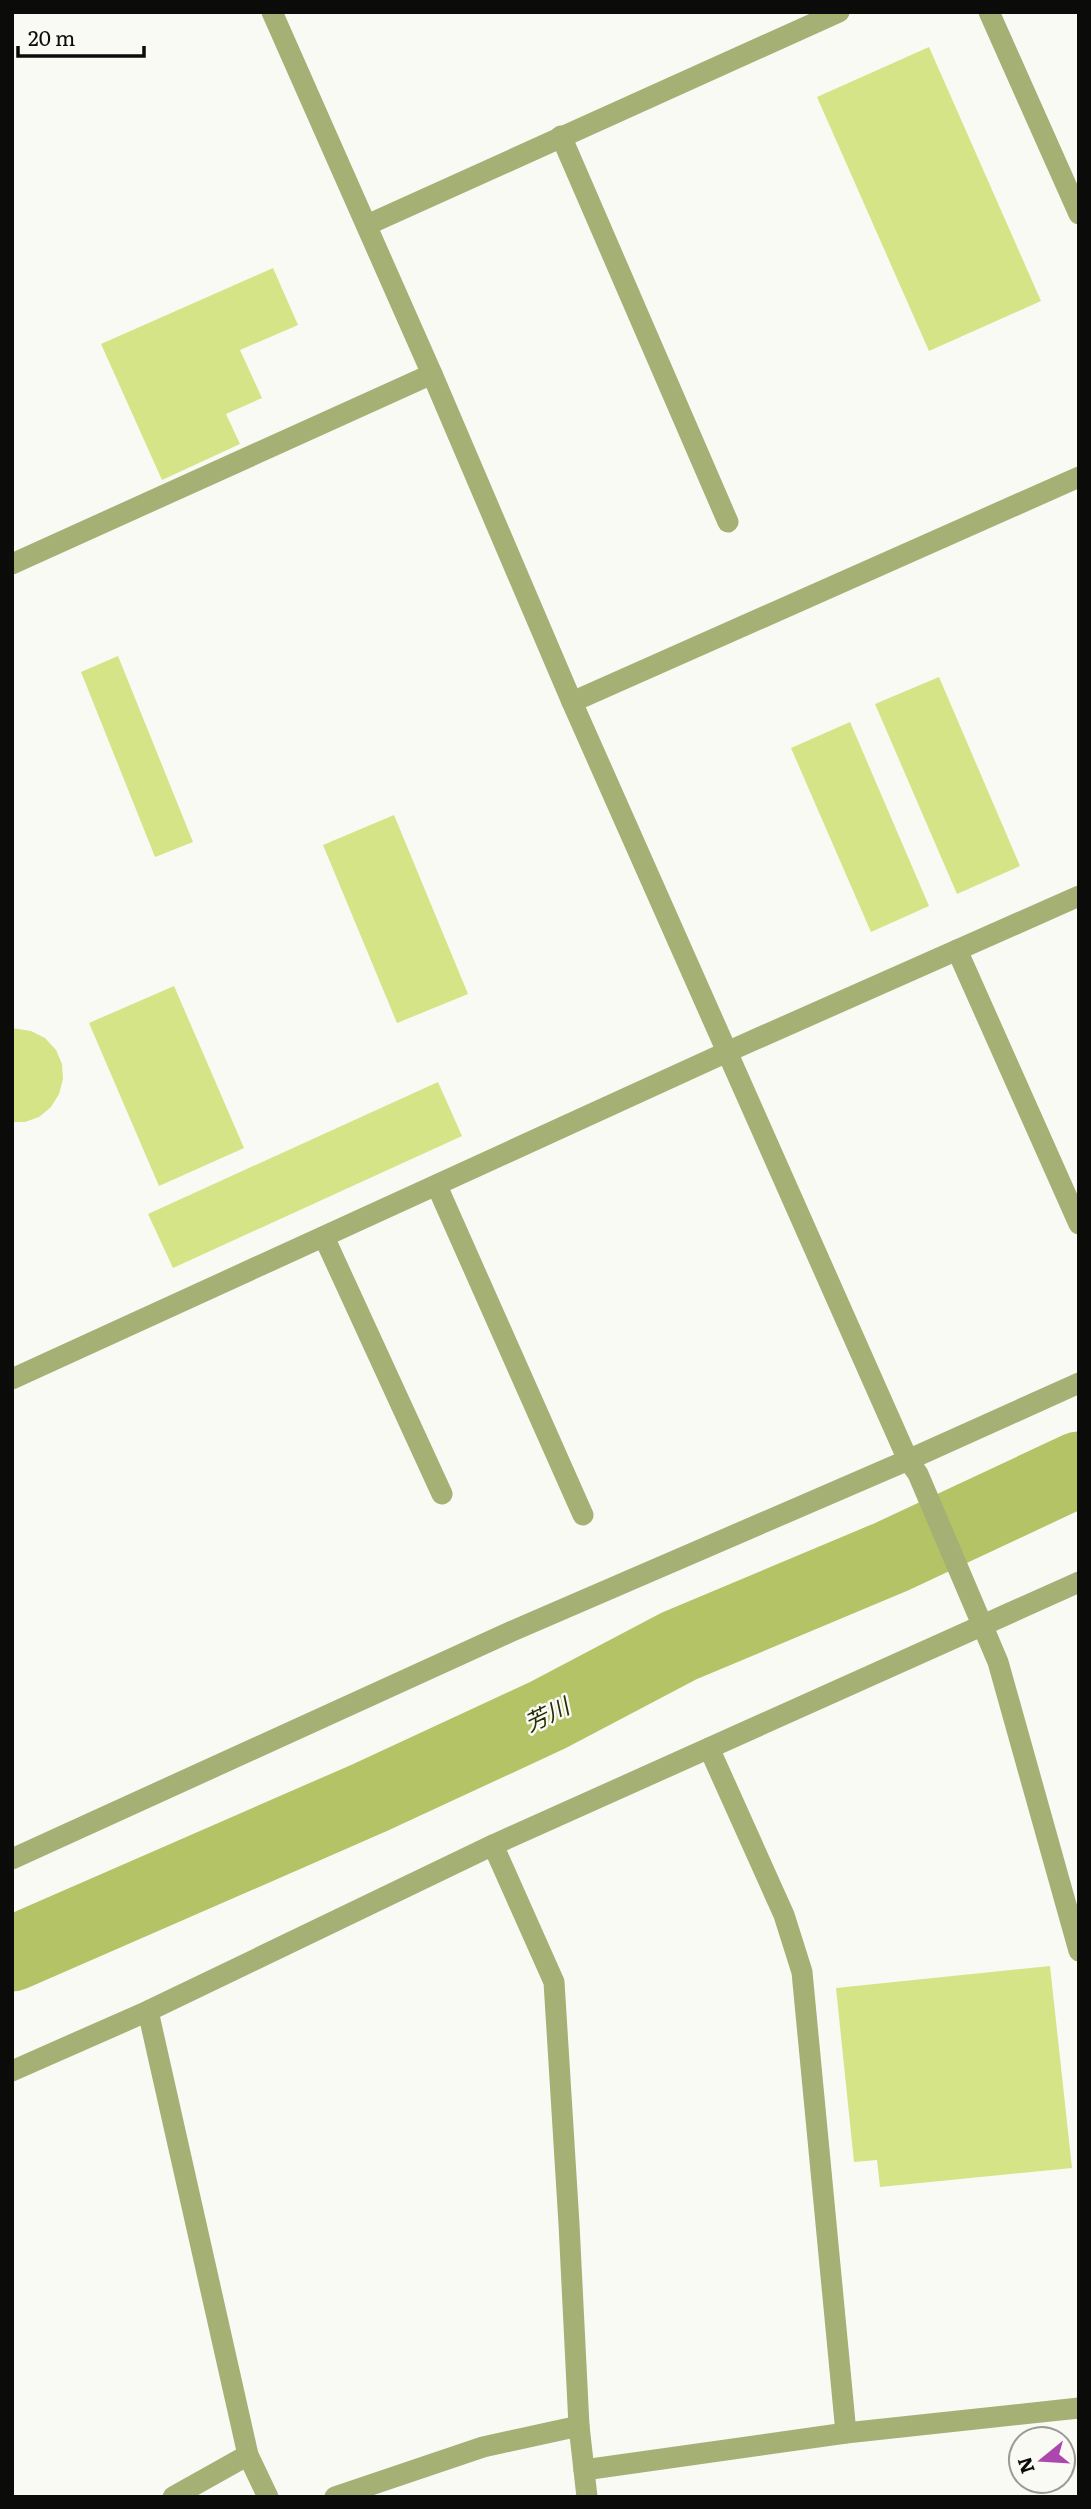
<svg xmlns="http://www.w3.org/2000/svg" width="1091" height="2509" font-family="Literata,'Noto Sans JP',serif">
  <rect width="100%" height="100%" fill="#f9faf4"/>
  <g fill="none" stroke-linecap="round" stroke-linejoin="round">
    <polyline stroke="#b4c366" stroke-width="75" points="12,1954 369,1798 548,1715 679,1646 891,1557 1079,1469"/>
  </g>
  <g fill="#d4e486">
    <polygon points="929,47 1041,301 929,351 817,97"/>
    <polygon points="273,268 298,325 240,350 262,398 226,414 240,444 162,480 101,344"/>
    <polygon points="118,656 193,842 155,857 81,672"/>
    <polygon points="939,677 1020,866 957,894 875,704"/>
    <polygon points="850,722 929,906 871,932 791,748"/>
    <polygon points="394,815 468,994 397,1023 323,845"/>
    <polygon points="174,986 244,1148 159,1186 89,1023"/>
    <polygon points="12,1028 31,1031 45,1038 56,1050 62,1064 63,1079 59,1094 51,1107 39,1117 25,1122 12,1122"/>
    <polygon points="438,1082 462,1136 173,1268 148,1214"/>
    <polygon points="1050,1966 1072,2168 880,2187 877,2160 854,2162 836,1988"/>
  </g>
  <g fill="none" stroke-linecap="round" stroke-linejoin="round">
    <g stroke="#a5b075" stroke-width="21">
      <polyline points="272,12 432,374 572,702 908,1460 918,1474 998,1662 1079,1951"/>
      <polyline points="989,12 1079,214"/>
      <polyline points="561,136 728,522"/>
      <polyline points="367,225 839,12"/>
      <polyline points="12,564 432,374"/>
      <polyline points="572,702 1079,477"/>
      <polyline points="957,950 1079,1224"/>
      <polyline points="437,1186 583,1515"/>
      <polyline points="324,1237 442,1494"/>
      <polyline points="12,1379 727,1052 1079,896"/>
      <polyline points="709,1748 784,1915 802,1972 846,2433"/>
      <polyline points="493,1845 554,1982 569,2224 579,2426 587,2497"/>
      <polyline points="12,1859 510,1632 908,1460 1079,1383"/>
      <polyline points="148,2011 248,2455 268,2497"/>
      <polyline points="12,2071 148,2011 493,1845 1079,1582"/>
      <polyline points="584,2470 846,2433 1079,2408"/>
      <polyline points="173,2497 248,2455"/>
      <polyline points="335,2497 483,2447 579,2426"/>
    </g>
  </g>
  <g text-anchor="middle" stroke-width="5" stroke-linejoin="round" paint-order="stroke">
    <g font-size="23" font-style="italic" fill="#282e05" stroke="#f9faf4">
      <text transform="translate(547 1715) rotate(-26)" y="8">芳川</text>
    </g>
  </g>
  <rect width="1091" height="2509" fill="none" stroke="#0b0c0a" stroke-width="28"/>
  <g transform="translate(1042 2460) rotate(252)"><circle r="33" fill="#f9faf4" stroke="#9a9b96" stroke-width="2"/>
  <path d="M0-5L12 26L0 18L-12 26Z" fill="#ac48ad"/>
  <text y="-10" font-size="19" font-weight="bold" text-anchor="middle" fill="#0b0c0a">N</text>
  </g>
  <path d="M18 46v10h126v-10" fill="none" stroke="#0b0c0a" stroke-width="3.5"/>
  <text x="28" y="46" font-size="21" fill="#0b0c0a" stroke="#f9faf4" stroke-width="5" paint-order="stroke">20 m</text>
</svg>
